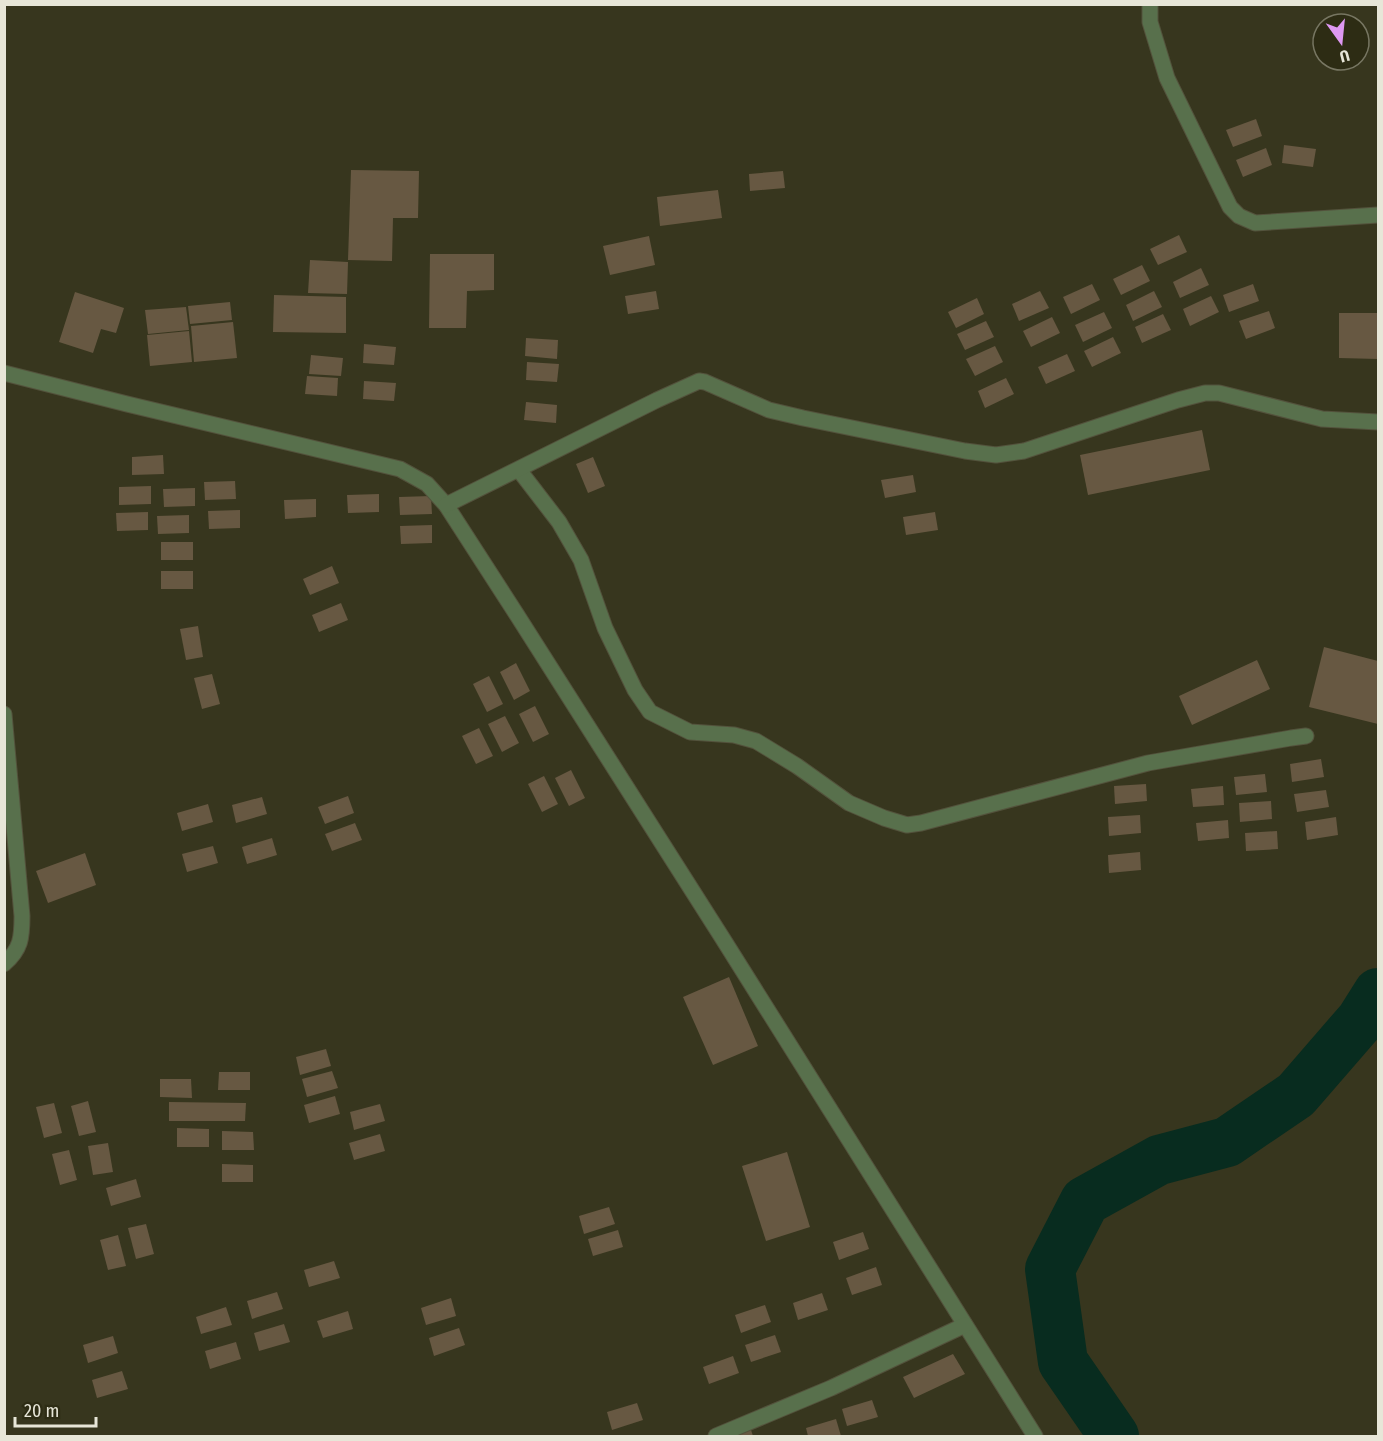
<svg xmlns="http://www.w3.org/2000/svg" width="1383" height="1441" font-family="'Fira Sans Condensed',sans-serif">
  <rect width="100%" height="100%" fill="#37361e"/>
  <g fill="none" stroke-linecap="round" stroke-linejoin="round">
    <polyline stroke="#082c1f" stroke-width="50" points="1114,1436 1063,1362 1050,1269 1085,1201 1159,1160 1227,1142 1296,1095 1361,1020 1378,993"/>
  </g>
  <g fill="#675842">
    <polygon points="1256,119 1262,136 1233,147 1226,130"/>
    <polygon points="1284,145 1316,149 1313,167 1282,163"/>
    <polygon points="1266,148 1272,165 1243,177 1236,160"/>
    <polygon points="351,170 419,171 418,218 393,218 392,261 348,260"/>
    <polygon points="783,171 785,188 750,191 749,174"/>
    <polygon points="718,190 722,218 660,226 657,197"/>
    <polygon points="1179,235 1187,252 1158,265 1150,249"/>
    <polygon points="649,236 655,265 610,275 603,246"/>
    <polygon points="430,254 494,254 494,290 467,291 466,328 429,328"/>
    <polygon points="310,260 348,262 347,294 308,293"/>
    <polygon points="1142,265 1150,281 1121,295 1113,279"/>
    <polygon points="1201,268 1209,285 1180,298 1173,282"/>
    <polygon points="1092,284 1100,300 1071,314 1063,297"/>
    <polygon points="1253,284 1259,301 1229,312 1223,295"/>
    <polygon points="656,291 659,309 628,314 625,296"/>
    <polygon points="1040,291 1049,308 1019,321 1012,304"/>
    <polygon points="1154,291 1162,307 1133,321 1126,305"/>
    <polygon points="75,292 124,308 116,333 101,329 93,353 59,342"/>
    <polygon points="274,295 346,297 346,333 273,332"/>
    <polygon points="1211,296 1219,312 1190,326 1183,309"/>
    <polygon points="977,298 984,314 956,328 948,312"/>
    <polygon points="230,302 232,320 190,324 188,306"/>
    <polygon points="186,307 189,330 148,334 145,310"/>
    <polygon points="1269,311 1275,328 1246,339 1239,321"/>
    <polygon points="1104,312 1112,328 1083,342 1075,325"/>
    <polygon points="1339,313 1378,313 1378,359 1339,358"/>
    <polygon points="1163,314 1171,330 1142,343 1135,327"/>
    <polygon points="1052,317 1060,333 1031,347 1023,331"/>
    <polygon points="986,321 994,337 965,350 957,334"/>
    <polygon points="233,322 237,358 194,362 191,326"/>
    <polygon points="189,331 192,362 150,366 147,335"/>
    <polygon points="1113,337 1121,353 1092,367 1084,351"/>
    <polygon points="526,338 558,340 557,359 525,356"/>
    <polygon points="364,344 396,347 394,365 363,363"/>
    <polygon points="995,346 1003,362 975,376 966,359"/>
    <polygon points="1067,354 1075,371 1046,384 1038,367"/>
    <polygon points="311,355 343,358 341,376 309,374"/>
    <polygon points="527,362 559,364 557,382 526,380"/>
    <polygon points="307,376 338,378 337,396 305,394"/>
    <polygon points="1006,378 1014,394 985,408 978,391"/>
    <polygon points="364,381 396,383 394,401 363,399"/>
    <polygon points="526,402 557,405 556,423 524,420"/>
    <polygon points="1202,430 1210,470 1088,495 1080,455"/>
    <polygon points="163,455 164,474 132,475 132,457"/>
    <polygon points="593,457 605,486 588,493 576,464"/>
    <polygon points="913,475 916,492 885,498 881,480"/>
    <polygon points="235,481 236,499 205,500 204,482"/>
    <polygon points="151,486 151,504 119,505 119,487"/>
    <polygon points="195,488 195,506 164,507 163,489"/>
    <polygon points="379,494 379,512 348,513 347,495"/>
    <polygon points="431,496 432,514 400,515 399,497"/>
    <polygon points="316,499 316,517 285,519 284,500"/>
    <polygon points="240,510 240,528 209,529 208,511"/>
    <polygon points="148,512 148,530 117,531 116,513"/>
    <polygon points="935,512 938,530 906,535 903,517"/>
    <polygon points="189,515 189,533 158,534 157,516"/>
    <polygon points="432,525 432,543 401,544 400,526"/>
    <rect x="161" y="542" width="32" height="18"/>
    <polygon points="332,566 339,583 310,595 303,579"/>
    <rect x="161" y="571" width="32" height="18"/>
    <polygon points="341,603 348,620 319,632 312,615"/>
    <polygon points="198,626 203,657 186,660 180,629"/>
    <polygon points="1324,647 1378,661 1378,724 1309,707"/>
    <polygon points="1257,660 1270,689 1192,725 1179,696"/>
    <polygon points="516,663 530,691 514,700 500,672"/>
    <polygon points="212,674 220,704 202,709 194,678"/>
    <polygon points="489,676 503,704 487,712 473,684"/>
    <polygon points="535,706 549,734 533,742 519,714"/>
    <polygon points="505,716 519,743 502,752 488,724"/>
    <polygon points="479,728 493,756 476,764 462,736"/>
    <polygon points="1321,759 1324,777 1292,782 1290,764"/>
    <polygon points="571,770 585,798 569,806 555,778"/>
    <polygon points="1265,774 1267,792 1236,795 1234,777"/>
    <polygon points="544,776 558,804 542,812 528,784"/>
    <polygon points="1146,784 1147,801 1115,804 1114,786"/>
    <polygon points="1223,786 1224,805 1193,807 1191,789"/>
    <polygon points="1326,790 1329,807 1297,812 1294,794"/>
    <polygon points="348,796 354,813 325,824 318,807"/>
    <polygon points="262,797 267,814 236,823 232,805"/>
    <polygon points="1271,801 1272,819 1240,822 1239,803"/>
    <polygon points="208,804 213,822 182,831 177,813"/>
    <polygon points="1140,815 1141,833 1109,836 1108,817"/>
    <polygon points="1336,817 1338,835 1307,840 1305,822"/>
    <polygon points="1228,820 1229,838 1198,841 1196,823"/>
    <polygon points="355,823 362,840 332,851 325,834"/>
    <polygon points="1277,831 1278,849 1246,851 1245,833"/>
    <polygon points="272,838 277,855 247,864 242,847"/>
    <polygon points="213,846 218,863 187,872 182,854"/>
    <polygon points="1140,852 1141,870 1109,873 1108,855"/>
    <polygon points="85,853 96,885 48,903 36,871"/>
    <polygon points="729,977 758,1046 713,1065 683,997"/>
    <polygon points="326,1049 331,1066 300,1075 296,1057"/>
    <polygon points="332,1071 338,1088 307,1097 302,1079"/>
    <polygon points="219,1072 250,1072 250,1090 218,1090"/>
    <polygon points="160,1079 191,1079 192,1098 160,1097"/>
    <polygon points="335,1096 340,1114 309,1123 304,1105"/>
    <polygon points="88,1101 96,1132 79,1136 71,1106"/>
    <polygon points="169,1102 246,1103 245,1121 169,1121"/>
    <polygon points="54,1103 62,1133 44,1138 36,1107"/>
    <polygon points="380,1104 385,1121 354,1130 350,1112"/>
    <polygon points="177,1128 209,1129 209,1147 177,1147"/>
    <polygon points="222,1131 253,1132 254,1150 222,1150"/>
    <polygon points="380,1134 385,1151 354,1160 349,1143"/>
    <polygon points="108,1143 113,1172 93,1175 88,1146"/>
    <polygon points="69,1150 77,1180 60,1185 52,1154"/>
    <polygon points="787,1152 810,1227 766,1241 742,1166"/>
    <polygon points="222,1164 253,1165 253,1182 222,1182"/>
    <polygon points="136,1179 141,1197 111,1206 106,1188"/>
    <polygon points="609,1207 615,1224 584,1234 579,1216"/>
    <polygon points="146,1224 154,1254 136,1259 128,1228"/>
    <polygon points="618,1230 623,1247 593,1256 588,1239"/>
    <polygon points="863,1232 869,1249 839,1260 833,1242"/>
    <polygon points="118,1235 126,1266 108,1270 100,1240"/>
    <polygon points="334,1261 340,1278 309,1287 304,1270"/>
    <polygon points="876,1267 882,1285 852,1295 846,1278"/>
    <polygon points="277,1292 283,1309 252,1319 247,1301"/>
    <polygon points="822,1293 828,1310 798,1320 793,1303"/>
    <polygon points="451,1298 456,1316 426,1325 421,1308"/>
    <polygon points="765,1305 771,1322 741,1333 735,1315"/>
    <polygon points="226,1307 232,1325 201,1334 196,1317"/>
    <polygon points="348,1311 353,1329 323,1338 317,1321"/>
    <polygon points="284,1324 290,1342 259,1351 254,1333"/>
    <polygon points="459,1328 465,1345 434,1356 429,1338"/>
    <polygon points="775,1335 781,1352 751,1362 745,1345"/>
    <polygon points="113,1336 118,1353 88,1363 83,1345"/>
    <polygon points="236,1342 241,1359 210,1369 205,1351"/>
    <polygon points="953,1354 965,1374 914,1398 903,1377"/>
    <polygon points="733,1356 739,1373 709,1384 703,1367"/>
    <polygon points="122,1371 128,1389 97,1398 92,1380"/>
    <polygon points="872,1400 878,1417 847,1426 842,1409"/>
    <polygon points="637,1403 643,1420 612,1430 607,1412"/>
    <polygon points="836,1419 841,1436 808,1436 806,1428"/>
    <polygon points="751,1430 753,1436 731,1436"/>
  </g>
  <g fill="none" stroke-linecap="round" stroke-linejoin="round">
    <defs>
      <g id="minor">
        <polyline points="1150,4 1150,22 1167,78 1230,207 1239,216 1255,223 1378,215"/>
        <polyline points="4,373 127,404 400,469 427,484 446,505 517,615 723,939 1035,1436"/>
        <polyline points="519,470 559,522 581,560 605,628 635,690 650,712 690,732 734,735 756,741 797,766 849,803 884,818 907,825 921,823 1148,763 1291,738 1306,736"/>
        <polyline points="446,505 657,400 699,381 705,382 769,410 803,418 965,451 996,455 1024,451 1178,400 1205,393 1219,393 1322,419 1378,422"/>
        <path d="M4 714 22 916C22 938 21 949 4 964"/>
        <polyline points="716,1436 831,1388 965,1325"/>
      </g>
    </defs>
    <use href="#minor" stroke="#53523c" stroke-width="17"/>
    <use href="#minor" stroke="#58704c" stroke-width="15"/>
  </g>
  <rect width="1383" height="1441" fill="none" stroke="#e7e6d8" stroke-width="12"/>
  <g transform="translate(1341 42) rotate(165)"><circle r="28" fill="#2d2c14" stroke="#777662" stroke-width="1.5"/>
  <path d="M0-4.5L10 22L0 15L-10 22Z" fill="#de98f2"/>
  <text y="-9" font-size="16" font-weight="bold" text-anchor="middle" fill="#e7e6d8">U</text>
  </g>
  <path d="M15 1417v9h81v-9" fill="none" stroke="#e7e6d8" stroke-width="3"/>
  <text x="24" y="1417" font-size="18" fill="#e7e6d8" stroke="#2d2c14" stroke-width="4.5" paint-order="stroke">20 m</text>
</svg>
